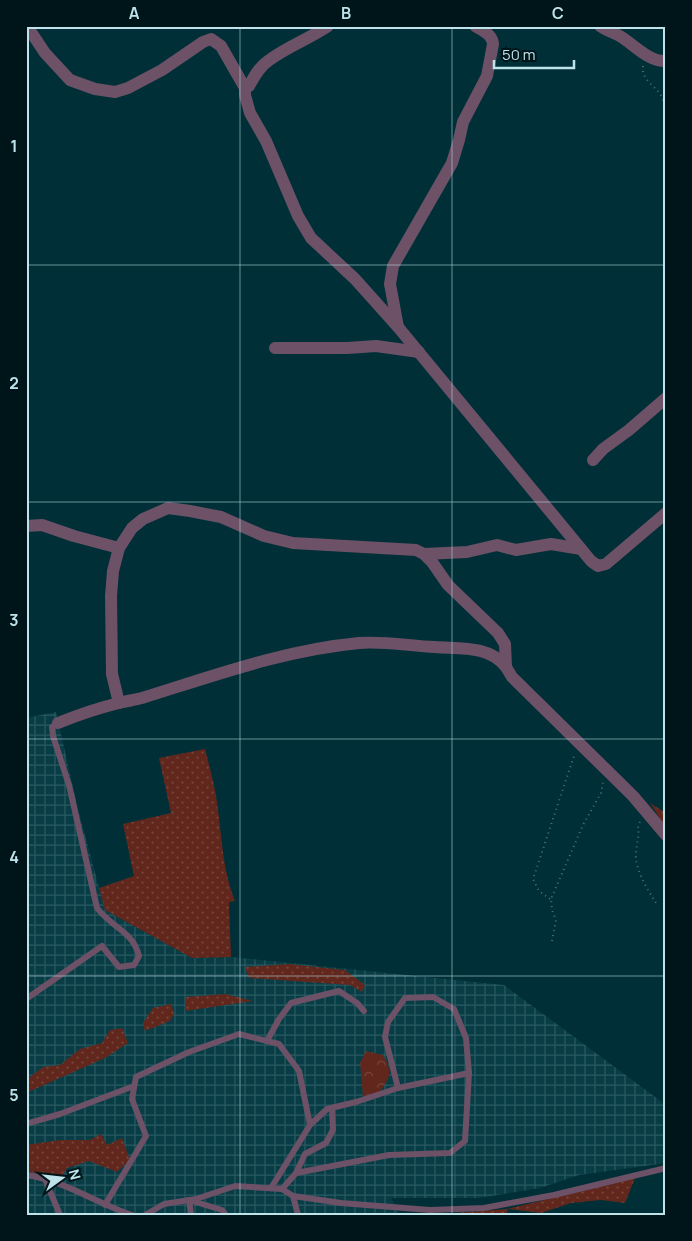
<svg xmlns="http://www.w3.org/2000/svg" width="692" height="1241" font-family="Manrope,sans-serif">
  <defs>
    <pattern id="industrial-grid" width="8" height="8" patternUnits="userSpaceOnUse" patternTransform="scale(1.25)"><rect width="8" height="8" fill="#083d46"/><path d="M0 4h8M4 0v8" fill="none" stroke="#2a5961"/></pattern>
    <pattern id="green-dots" width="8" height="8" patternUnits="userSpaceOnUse" patternTransform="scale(1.25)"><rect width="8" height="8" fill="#61271c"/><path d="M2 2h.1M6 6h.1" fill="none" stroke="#76463d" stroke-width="1.8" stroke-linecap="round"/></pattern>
    <pattern id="forest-crowns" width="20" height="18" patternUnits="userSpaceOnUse" patternTransform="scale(1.25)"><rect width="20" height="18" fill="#61271c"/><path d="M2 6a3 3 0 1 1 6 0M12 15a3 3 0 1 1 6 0" fill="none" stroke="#76463d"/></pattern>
  </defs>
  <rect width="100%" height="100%" fill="#002f37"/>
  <polygon fill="url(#industrial-grid)" points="56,712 78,809 105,910 192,958 231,957 504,985 666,1105 666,1163 579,1175 540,1188 479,1198 391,1198 400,1215 26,1215 26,718"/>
  <g fill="url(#green-dots)">
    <path d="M205 749C210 769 216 789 218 810 222 840 223 872 235 901L229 902 231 957 192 958 105 910 99 888 134 876 123 824 171 813 159 758Z"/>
    <polygon points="650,803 666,813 666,828"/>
    <polygon points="289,964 345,970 365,985 362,992 350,985 249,978 245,967"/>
    <polygon points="225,994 253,1001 185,1011 186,997"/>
    <polygon points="171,1004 174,1014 170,1021 145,1031 143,1023 153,1008"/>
    <polygon points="122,1028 128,1043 105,1058 26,1093 26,1080 43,1067 60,1065 80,1049 102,1043 110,1030"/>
    <polygon points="101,1134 107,1145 122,1138 130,1160 117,1172 89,1161 67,1168 60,1179 26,1171 26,1145 60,1140 90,1140"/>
    <polygon points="635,1178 625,1203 601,1200 571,1203 541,1213 508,1209 506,1215 453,1215 453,1213 507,1209"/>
  </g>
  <path fill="url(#forest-crowns)" d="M366 1051 383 1055C395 1075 388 1080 376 1097L363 1096 360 1063Z"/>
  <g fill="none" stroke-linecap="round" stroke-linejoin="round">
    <g stroke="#48737b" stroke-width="2" stroke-dasharray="1 4" stroke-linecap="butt">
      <path d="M643 66C641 79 654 85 660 94 664 99 664 105 666 110"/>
      <path d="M640 822 638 826C640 838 635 848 636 859 638 875 648 890 656 903"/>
      <polyline points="550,899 539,891 533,879 575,753"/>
      <polyline points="552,941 556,920 552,910 551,899 583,825 601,793 603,782"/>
    </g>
    <g stroke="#6c5167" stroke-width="6">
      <path d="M26 999 102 946 119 967 134 965 139 956C133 931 112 928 97 908L69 785 53 736 52 727 58 723"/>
      <polyline points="267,1041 279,1019 291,1003 339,991 357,1003 364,1011"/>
      <polyline points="26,1124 60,1114 134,1086"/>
      <polyline points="296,1173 305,1154 326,1143 333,1130 332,1108"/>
      <path d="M26 1175C63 1180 96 1203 132 1215"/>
      <polyline points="45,1179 60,1215"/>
      <polyline points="271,1188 310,1125 327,1109 356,1102 398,1088 469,1073"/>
      <polyline points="282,1189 296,1173 389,1155 450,1153 465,1141 469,1073 466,1038 454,1009 433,997 405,998 388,1022 385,1037 398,1088"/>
      <polyline points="293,1196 298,1215"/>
      <polyline points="105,1205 146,1136 132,1099 136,1077 189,1052 239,1034 279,1044 299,1071 310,1125"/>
      <polyline points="145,1215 164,1204 196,1199 235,1186 282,1189 293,1196 341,1203 430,1210 484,1208 554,1195 666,1168"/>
      <polyline points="191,1215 189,1200 222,1210 226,1215"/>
    </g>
    <g stroke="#6c5167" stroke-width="12">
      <polyline points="27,26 45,53 70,80 95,89 115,92 128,88 162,70 203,42 211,39 221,46 245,88 245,95 250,113 266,141 298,216 311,238 355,279 398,327 591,561 598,566 606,564 666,513"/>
      <path d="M600 26C606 30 612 32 618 35 633 43 648 62 666 61"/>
      <path d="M245 88 249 86C254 77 259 67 268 61 286 47 309 39 328 26"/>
      <path d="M398 327 390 284 393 266 452 163 459 140 463 122 487 76 493 44C492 34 483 31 475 26"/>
      <polyline points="275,348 347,348 376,346 419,352"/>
      <polyline points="593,460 603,449 629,430 666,398"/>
      <polyline points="26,526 42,525 74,536 119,548"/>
      <polyline points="424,554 467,552 497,545 516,550 551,544 581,549"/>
      <polyline points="119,703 112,674 111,596 113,571 119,548 132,528 143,519 168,508 190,511 221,517 264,536 293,543 416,550 424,554 432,562 448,585 498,633 505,644 506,667 512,677 633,796 666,835"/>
      <path d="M58 723C78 715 98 708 119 703 127 701 134 700 142 698 213 676 284 650 359 643 385 641 410 646 435 647 459 649 489 645 506 667"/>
    </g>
  </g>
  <path fill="none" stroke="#bee3eb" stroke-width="1" stroke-opacity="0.55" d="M240 26V1215M452 26V1215M26 265H666M26 502H666M26 739H666M26 976H666"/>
  <rect width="692" height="1241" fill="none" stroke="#00151a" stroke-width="55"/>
  <g transform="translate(62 1178) rotate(75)" stroke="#00151a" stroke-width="4" paint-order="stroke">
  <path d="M0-4L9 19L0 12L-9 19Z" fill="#bee3eb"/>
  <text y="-8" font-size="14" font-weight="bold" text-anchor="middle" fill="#bee3eb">N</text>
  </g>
  <path d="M494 60v8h80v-8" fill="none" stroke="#bee3eb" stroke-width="2.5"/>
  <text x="502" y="60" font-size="15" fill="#bee3eb" stroke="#00151a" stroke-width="4" paint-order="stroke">50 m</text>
  <rect x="28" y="28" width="636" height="1186" fill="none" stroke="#bee3eb" stroke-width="2"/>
  <g font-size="16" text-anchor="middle" font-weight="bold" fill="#bee3eb">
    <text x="134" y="19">A</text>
    <text x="346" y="19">B</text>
    <text x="558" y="19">C</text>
    <text x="14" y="152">1</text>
    <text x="14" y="389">2</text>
    <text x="14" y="626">3</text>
    <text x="14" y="863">4</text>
    <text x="14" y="1101">5</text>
  </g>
</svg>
